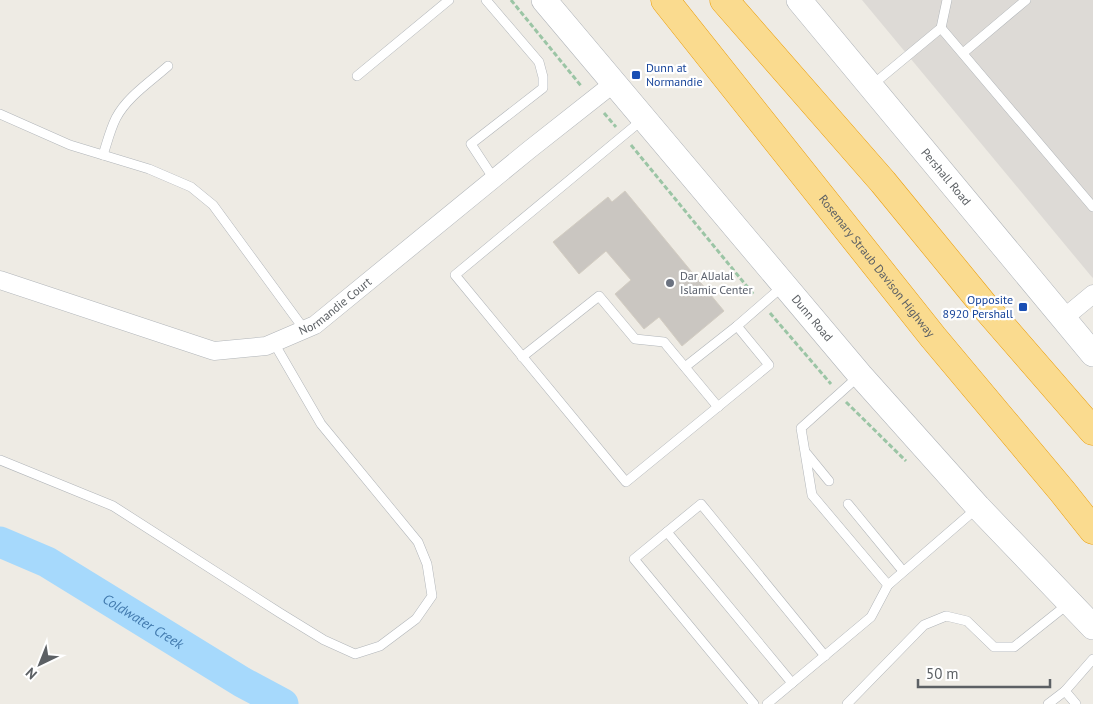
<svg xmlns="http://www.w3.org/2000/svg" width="1093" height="704" font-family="'PT Sans',sans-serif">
  <rect width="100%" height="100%" fill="#eeebe4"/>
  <polygon fill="#dddad6" points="862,0 1093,0 1093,278 1091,276"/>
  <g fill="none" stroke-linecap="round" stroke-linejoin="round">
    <path stroke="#a6d9fc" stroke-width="31" id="s1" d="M0 542 47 562 242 682 283 704"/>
  </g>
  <polygon fill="#cac6c1" stroke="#d3cdc2" points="625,191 724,311 682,346 659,317 644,329 615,294 631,280 606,251 579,274 553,242 608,197 612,202"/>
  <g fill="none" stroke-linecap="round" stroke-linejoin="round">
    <defs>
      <g id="lane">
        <polyline points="486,0 539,62 543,77 543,88 471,144 494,179"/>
        <polyline points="941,28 1093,207"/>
        <polyline points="963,53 1026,0"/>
        <polyline points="357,76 449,0"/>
        <polyline points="871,86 941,28 947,0"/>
        <polyline points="0,114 70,145 149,169 191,187 213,205 304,329"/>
        <polyline points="642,120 455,275 626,482 769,365 737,326"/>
        <path d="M103 155C107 143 110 130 116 118 127 97 150 82 168 66"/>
        <polyline points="522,357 599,296 635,339 664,342 718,407"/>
        <polyline points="685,367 737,326 783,286"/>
        <polyline points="860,375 801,428 812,495 888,585"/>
        <polyline points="807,454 829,481"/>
        <polyline points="0,460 113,506 280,613 324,640 355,654 380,646 416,619 432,596 427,564 418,542 321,424 274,343"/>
        <polyline points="848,504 903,571"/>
        <polyline points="667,532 792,683"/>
        <polyline points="1065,691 1076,704"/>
        <polyline points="754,704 634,559 701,504 825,656"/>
        <polyline points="767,704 871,617 888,585 976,509"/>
        <polyline points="847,704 924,625 946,616 967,621 994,647 1014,647 1068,604"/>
        <polyline points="1048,704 1065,691 1093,659"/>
      </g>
      <g id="street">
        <path id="s2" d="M0 280 214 351 266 346 315 325 529 150 614 83"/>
        <polyline points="1064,318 1093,294"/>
      </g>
      <g id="secondary">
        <path id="s3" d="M544 0 860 375 978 507 1093 627"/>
        <path id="s4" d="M799 0 1093 354"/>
      </g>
      <g id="highway">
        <path id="s5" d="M665 0 933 337 1062 491 1093 530"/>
        <polyline points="724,0 883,182 987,309 1093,431"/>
      </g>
    </defs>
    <use href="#lane" stroke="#b1b5b9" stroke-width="10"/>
    <use href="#street" stroke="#b1b5b9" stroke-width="19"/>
    <use href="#secondary" stroke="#b0b4b9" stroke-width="26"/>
    <use href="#highway" stroke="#eb9d07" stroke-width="29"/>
    <g stroke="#9bc5a5" stroke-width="3" stroke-dasharray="5 2.5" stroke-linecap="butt">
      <polyline points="511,0 582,87"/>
      <polyline points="604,113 616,127"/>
      <polyline points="631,145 754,295"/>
      <polyline points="770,313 831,384"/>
      <polyline points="846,402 906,461"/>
    </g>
    <use href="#lane" stroke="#fff" stroke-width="9"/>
    <use href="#street" stroke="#fff" stroke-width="18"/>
    <use href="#secondary" stroke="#fff" stroke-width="25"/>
    <use href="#highway" stroke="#fadb8f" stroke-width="28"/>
  </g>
  <g fill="#1a4fb4" stroke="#fff" stroke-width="2">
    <rect x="631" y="70" width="10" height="10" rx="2.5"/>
    <rect x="1018" y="302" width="10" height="10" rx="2.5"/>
  </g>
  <circle fill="#6b7280" stroke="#fff" stroke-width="2" cx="670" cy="283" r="5"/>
  <g text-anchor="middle" stroke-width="4.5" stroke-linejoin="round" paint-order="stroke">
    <g font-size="12" fill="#164399" stroke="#fff" text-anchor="start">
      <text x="646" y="72">Dunn at<tspan x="646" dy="14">Normandie</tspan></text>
      <text x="1013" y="304" text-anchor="end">Opposite<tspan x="1013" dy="14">8920 Pershall</tspan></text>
    </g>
    <g font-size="12" fill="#5c6064" stroke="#fff">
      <text dy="4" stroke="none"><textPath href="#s4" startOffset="230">Pershall Road</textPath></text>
      <text dy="4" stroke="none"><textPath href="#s5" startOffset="340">Rosemary Straub Davison Highway</textPath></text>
      <text dy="4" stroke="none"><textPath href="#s2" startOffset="358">Normandie Court</textPath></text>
      <text dy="4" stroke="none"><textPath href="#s3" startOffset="416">Dunn Road</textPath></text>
    </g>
    <g font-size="12" fill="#5b616d" stroke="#fff" text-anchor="start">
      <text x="680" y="280">Dar AlJalal<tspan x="680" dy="14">Islamic Center</tspan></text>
    </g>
    <g font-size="14" font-style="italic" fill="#427aae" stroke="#fff">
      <text dy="5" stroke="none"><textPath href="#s1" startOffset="164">Coldwater Creek</textPath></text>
    </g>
  </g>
  <g transform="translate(40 664) rotate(223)" stroke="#ffffff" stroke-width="4" paint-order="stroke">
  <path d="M0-4L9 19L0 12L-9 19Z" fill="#5c6064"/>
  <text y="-8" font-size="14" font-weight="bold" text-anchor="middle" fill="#5c6064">N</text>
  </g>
  <path d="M918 679v8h132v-8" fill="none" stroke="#5c6064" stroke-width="2.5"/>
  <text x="926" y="679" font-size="15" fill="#5c6064" stroke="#ffffff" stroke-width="4" paint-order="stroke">50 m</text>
</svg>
